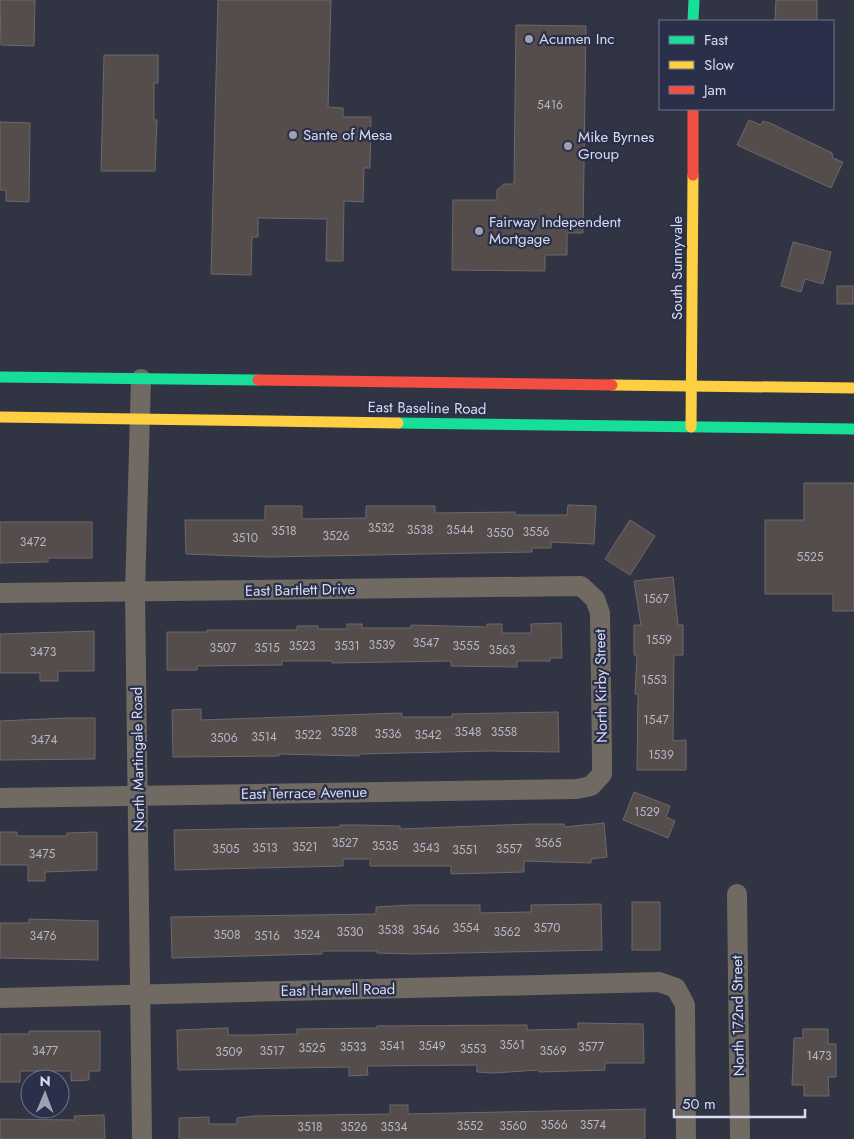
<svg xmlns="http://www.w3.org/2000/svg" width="854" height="1139" font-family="Jost,sans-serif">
  <rect width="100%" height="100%" fill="#313443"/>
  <g fill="#554c4c" stroke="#6d686b">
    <polygon points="0,0 35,0 34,46 1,45"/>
    <polygon points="218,0 331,0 328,107 343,108 343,117 371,117 370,168 364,168 363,202 344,201 343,261 326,261 327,219 258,218 258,237 252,237 251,275 211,274"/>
    <polygon points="776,0 817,0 817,21 775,21"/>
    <polygon points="516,25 586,26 583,233 567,233 567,255 545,255 545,271 452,270 453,200 497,200 497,190 504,184 514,184"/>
    <polygon points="104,55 158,55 158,83 154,83 154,120 157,120 155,171 101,171"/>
    <polygon points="749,120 761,125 763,121 770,123 832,153 833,158 843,162 831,188 737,145"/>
    <polygon points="0,122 30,123 29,202 6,201 6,190 0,190"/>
    <polygon points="793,242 831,252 823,284 805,279 801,292 781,286"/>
    <rect x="837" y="286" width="16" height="18"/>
    <polygon points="804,483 854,483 854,611 833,611 833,594 765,594 765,520 804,520"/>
    <polygon points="568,505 596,506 594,544 551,542 551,548 532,548 532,552 266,557 186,554 185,520 265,520 265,506 302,506 302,519 366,518 366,506 435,506 435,513 515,512 515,515 567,515"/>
    <polygon points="630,520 655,536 630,575 605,559"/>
    <polygon points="0,522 92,522 92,558 48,558 48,562 0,563"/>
    <polygon points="673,577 678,625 683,625 683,655 674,655 673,741 686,740 686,770 637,770 638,694 635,694 637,655 634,655 634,625 641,625 634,581"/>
    <polygon points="561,623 562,658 550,658 550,661 517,661 517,667 451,666 451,661 332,663 332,661 282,661 282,665 197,666 197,670 167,670 167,632 207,632 207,630 297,630 297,626 318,626 318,629 347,629 347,624 362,624 362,628 411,628 411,625 487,627 487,624 502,624 502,633 531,633 531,624"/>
    <polygon points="94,631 94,671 58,671 58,681 40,681 40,673 0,673 0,634"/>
    <polygon points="201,709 201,720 372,714 402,713 402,717 452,717 452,714 558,712 559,752 489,751 359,754 359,756 279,754 279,756 173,757 172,710"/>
    <polygon points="65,718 95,718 95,759 0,760 0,721"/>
    <polygon points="634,792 670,806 666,817 675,821 668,838 623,820"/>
    <polygon points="604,823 607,857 591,859 591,863 524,861 524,872 451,874 451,866 370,866 370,859 343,859 343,866 175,870 174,830 340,827 340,825 360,825 400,826 400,829 531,824 564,824 564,827"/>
    <polygon points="0,832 17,832 17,836 67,836 67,833 97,832 97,870 45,872 45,881 28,881 28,865 0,865"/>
    <rect x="632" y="902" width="28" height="48"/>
    <polygon points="601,904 602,950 412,954 377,953 377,951 322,951 322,954 172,958 171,917 376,914 376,907 411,905 480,905 480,913 531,912 531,905"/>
    <polygon points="29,919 98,921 98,960 0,958 0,923 29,923"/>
    <polygon points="578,1023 643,1024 644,1063 605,1063 605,1070 539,1072 539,1070 494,1073 477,1072 477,1065 367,1066 368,1075 349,1076 349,1067 178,1070 177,1030 228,1028 228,1035 257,1035 297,1034 297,1029 377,1028 377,1026 527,1025 527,1030 578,1029"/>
    <polygon points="803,1029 828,1029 828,1044 836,1044 836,1077 828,1077 829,1096 804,1096 804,1085 792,1085 794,1038 803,1038"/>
    <polygon points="29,1031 100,1031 100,1071 89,1071 89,1080 71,1081 71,1071 20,1071 20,1082 0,1082 0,1034 29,1034"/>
    <polygon points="390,1105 408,1105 408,1114 645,1109 645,1139 179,1139 179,1118 209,1117 209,1124 237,1124 237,1118 254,1116 390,1114"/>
    <polygon points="104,1115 105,1139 0,1139 0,1119 75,1120 74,1116"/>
  </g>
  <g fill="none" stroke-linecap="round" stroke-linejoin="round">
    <g stroke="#706a62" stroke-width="20">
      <polyline points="141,379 135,592 142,1139"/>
      <polyline points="0,593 581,586 595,599 600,613 602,757 602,774 591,786 577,789 0,798"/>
      <polyline points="737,894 740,1139"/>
      <polyline points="0,998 659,982 676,988 685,1005 686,1139"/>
    </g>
    <g stroke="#16e098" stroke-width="11">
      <polyline points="693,21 694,0"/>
      <polyline points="0,377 258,380"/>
      <polyline points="398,423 854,429"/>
    </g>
    <g stroke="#ffcf43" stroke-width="11">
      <polyline points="612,385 854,388"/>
      <polyline points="0,417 398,423"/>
      <polyline points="691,427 693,175"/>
    </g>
    <g stroke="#f24e42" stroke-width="11">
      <polyline points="693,175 693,109"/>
      <polyline points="258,380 612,385"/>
    </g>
  </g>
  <g fill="#9ea1b2" stroke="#2a2f4a" stroke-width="2">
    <circle cx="529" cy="39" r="5"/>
    <circle cx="293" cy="135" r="5"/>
    <circle cx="568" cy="146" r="5"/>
    <circle cx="479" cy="231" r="5"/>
  </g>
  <g text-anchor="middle" stroke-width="4.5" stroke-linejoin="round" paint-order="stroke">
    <g font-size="12" fill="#b7b8c6">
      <text x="550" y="109">5416</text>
      <text x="381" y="532">3532</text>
      <text x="420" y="534">3538</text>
      <text x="460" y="534">3544</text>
      <text x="284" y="535">3518</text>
      <text x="536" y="536">3556</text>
      <text x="500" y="537">3550</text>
      <text x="336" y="540">3526</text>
      <text x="245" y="542">3510</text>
      <text x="33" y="546">3472</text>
      <text x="810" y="561">5525</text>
      <text x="656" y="603">1567</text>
      <text x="659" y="644">1559</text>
      <text x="426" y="647">3547</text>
      <text x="382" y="649">3539</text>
      <text x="302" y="650">3523</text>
      <text x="347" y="650">3531</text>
      <text x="466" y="650">3555</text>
      <text x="223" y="652">3507</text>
      <text x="267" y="652">3515</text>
      <text x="502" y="654">3563</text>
      <text x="43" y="656">3473</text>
      <text x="654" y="684">1553</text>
      <text x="656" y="724">1547</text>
      <text x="344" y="736">3528</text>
      <text x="468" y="736">3548</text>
      <text x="504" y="736">3558</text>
      <text x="388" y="738">3536</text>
      <text x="308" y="739">3522</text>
      <text x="428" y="739">3542</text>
      <text x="264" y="741">3514</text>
      <text x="224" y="742">3506</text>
      <text x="44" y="744">3474</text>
      <text x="661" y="759">1539</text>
      <text x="647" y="816">1529</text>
      <text x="345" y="847">3527</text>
      <text x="548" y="847">3565</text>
      <text x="385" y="850">3535</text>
      <text x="305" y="851">3521</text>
      <text x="265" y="852">3513</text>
      <text x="426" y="852">3543</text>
      <text x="226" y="853">3505</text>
      <text x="509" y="853">3557</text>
      <text x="465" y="854">3551</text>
      <text x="42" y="858">3475</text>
      <text x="466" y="932">3554</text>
      <text x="547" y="932">3570</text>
      <text x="391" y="934">3538</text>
      <text x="426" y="934">3546</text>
      <text x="350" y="936">3530</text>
      <text x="507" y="936">3562</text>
      <text x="227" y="939">3508</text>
      <text x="307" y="939">3524</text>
      <text x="43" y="940">3476</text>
      <text x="267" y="940">3516</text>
      <text x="512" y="1049">3561</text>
      <text x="392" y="1050">3541</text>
      <text x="432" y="1050">3549</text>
      <text x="353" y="1051">3533</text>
      <text x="591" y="1051">3577</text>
      <text x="312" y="1052">3525</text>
      <text x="473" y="1053">3553</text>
      <text x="45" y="1055">3477</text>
      <text x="272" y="1055">3517</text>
      <text x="553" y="1055">3569</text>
      <text x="229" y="1056">3509</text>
      <text x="819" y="1060">1473</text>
      <text x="554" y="1129">3566</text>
      <text x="593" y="1129">3574</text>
      <text x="470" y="1130">3552</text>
      <text x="513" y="1130">3560</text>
      <text x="310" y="1131">3518</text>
      <text x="354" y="1131">3526</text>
      <text x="394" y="1131">3534</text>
    </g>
    <g font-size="15" fill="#d8dcee" stroke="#2a2f4a" text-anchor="start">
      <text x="539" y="44">Acumen Inc</text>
      <text x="303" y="140">Sante of Mesa</text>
      <text x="578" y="142">Mike Byrnes<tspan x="578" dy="17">Group</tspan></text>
      <text x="489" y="227">Fairway Independent<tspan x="489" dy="17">Mortgage</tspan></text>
    </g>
    <g font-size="15" fill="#d8dcee" stroke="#2a2f4a">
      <text transform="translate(677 268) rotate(-90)" y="5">South Sunnyvale</text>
      <text transform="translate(427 408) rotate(1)" y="5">East Baseline Road</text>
      <text transform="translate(300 590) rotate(-1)" y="5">East Bartlett Drive</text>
      <text transform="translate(601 686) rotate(-91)" y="5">North Kirby Street</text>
      <text transform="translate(138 759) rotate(-91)" y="5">North Martingale Road</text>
      <text transform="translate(304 793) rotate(-1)" y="5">East Terrace Avenue</text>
      <text transform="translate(338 990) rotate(-1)" y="5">East Harwell Road</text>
      <text transform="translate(738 1016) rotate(-91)" y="5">North 172nd Street</text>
    </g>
  </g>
  <rect x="659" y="20" width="175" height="90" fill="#2a2f4a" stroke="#70748c"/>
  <rect x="669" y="36" width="25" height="8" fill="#16e098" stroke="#70748c"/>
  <text x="704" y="45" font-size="15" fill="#d8dcee">Fast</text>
  <rect x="669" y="61" width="25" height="8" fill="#ffcf43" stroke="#70748c"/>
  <text x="704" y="70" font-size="15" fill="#d8dcee">Slow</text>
  <rect x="669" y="86" width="25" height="8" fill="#f24e42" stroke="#70748c"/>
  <text x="704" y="95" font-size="15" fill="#d8dcee">Jam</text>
  <g transform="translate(45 1094) rotate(1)"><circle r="24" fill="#2a2f4a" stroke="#70748c"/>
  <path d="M0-4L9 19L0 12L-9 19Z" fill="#9ea1b2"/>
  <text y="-8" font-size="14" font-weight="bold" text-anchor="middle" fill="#d8dcee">N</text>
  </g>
  <path d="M674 1109v8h131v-8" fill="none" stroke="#d8dcee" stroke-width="2.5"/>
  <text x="682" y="1109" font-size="15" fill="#d8dcee" stroke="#2a2f4a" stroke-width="4" paint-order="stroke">50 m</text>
</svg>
